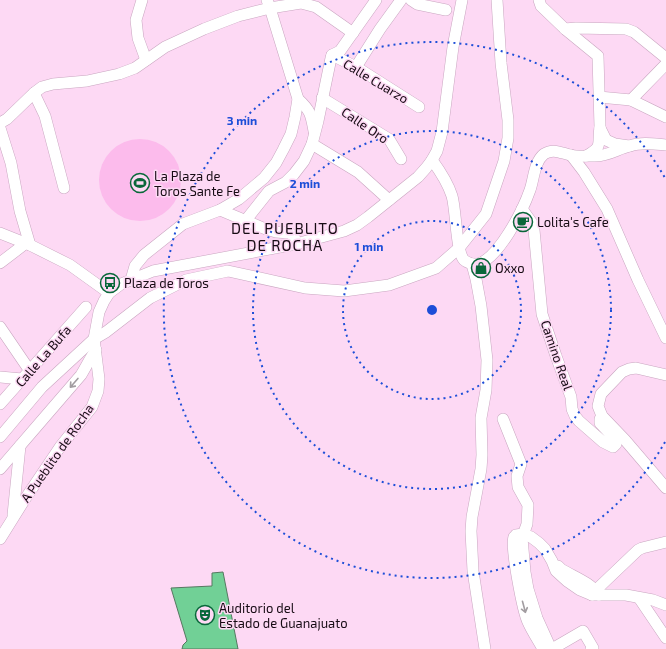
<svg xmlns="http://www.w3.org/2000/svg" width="666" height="649" font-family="'Exo 2',sans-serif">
  <rect width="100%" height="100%" fill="#fdd9f4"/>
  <circle fill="#fcbbec" cx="140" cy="180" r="41"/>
  <polygon fill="#71d096" stroke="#567861" points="223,572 238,649 182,649 183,645 187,641 171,588 212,586 212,573"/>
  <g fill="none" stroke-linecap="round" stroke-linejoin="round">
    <defs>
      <g id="minor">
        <polyline points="142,0 136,20 138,38 146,60"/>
        <polyline points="411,0 417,4 446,10"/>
        <path d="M539 0 541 6 565 29 598 56 600 127C597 145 604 146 586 156"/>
        <polyline points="565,29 576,28 626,29 634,32 666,58"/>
        <polyline points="332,55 356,67 419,107"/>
        <polyline points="356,67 380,29 401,0"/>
        <polyline points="34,93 45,116 64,188"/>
        <polyline points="599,97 631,100 666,117"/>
        <polyline points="322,98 389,139 401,159"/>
        <path d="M298 99C311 111 311 115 314 131"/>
        <polyline points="631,100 666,64"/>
        <polyline points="0,123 7,119 34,93 42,87 53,84 87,81 119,74 135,68 165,47 204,29 238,16 270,8 301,3 316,7 353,33"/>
        <polyline points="0,128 11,163 20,211 30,245"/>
        <polyline points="600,128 606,140 615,144 629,146"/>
        <polyline points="312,144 358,172 389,200"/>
        <polyline points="571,155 584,172 607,209 638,280 666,338"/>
        <path d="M432 160C440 171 448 183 452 196 456 209 456 252 464 260 466 262 470 263 472 264"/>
        <polyline points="522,209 532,223 534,230 542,314 556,356 571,397 572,409 575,416 579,421 603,442 613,447 616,444 615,439 600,423 600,419 602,416"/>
        <polyline points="220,210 239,199 264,178 276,163 283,150 291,134 295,117 298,99 270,8 267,0"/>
        <polyline points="246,220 269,191 286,182 294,174 304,161 312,144 318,121 331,58 332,55 340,51 376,0"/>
        <polyline points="0,233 30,245 70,265 109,293"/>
        <polyline points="0,263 26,243"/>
        <polyline points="472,264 476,279 481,306 487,360 486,390 481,418 482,455 481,469 472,517 471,531 473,571 485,649"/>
        <path d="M472 264C474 264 476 264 478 264 499 258 523 210 530 190 534 179 534 162 544 154 553 148 561 153 570 155 578 157 587 156 595 156 609 156 617 149 630 146 641 142 654 144 666 145"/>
        <polyline points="131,280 135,266 144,255 183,224 220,210 263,228 276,232 289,233 294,236 296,244"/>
        <polyline points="0,327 30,371"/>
        <polyline points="666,375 636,368 629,369 622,372 601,394 598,406 602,416 625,440 666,488"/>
        <polyline points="0,377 22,379"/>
        <polyline points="0,404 86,307"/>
        <polyline points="503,419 521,464 517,476 518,487 528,505 527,524 522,538 525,572 528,589 537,618 551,649"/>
        <polyline points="0,437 42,387 94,339 106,332 150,298 186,280 228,271 305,288 344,291 389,285 436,268 459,248 486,214 504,161 508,138 508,120 501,63 497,0"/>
        <path d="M0 469 81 375C86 367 90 358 96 350"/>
        <polyline points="13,515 20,446"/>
        <polyline points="0,539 25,499 60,447 92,407 98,391 99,379 94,339 99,312 104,301 109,293 121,284 153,271 296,244 344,231 357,225 368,217 418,177 426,168 432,160 437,151 442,132 453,47 462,0"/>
        <path d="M558 566 561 569C574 577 590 582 599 595"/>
        <polyline points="592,595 596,590 638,550 642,548 666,542"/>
        <polyline points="639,598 666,638"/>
        <path d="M543 649C538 640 532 631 528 622 523 612 510 546 514 537 515 536 516 536 516 535L523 534 531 537 539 543 545 549 552 561 556 571 567 581 580 590 592 595H626L653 600 666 605"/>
        <polyline points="552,649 583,631 593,648 591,649"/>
      </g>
    </defs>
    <use href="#minor" stroke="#c9a6c0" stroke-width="12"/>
    <use href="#minor" stroke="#fff" stroke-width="11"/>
  </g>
  <defs><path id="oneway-shaft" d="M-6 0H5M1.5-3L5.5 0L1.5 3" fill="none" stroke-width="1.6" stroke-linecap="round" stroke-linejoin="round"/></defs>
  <g stroke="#a29da1">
    <use href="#oneway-shaft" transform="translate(74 383) rotate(131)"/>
    <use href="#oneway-shaft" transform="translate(524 607) rotate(75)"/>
  </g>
  <g fill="none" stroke="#1d4ed8" stroke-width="2" stroke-dasharray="2 4">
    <circle cx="432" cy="310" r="89"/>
    <circle cx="432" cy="310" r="179"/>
    <path d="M665 442A268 268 0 1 1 665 178"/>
  </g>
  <defs>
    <symbol id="stadium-ring" viewBox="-11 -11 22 22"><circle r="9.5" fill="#fdd9f4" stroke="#09673a" stroke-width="1.5"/><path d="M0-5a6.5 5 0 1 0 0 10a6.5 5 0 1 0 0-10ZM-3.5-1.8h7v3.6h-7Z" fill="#09673a"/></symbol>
    <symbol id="cafe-ring" viewBox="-11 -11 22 22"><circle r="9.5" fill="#fdd9f4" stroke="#09673a" stroke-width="1.5"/><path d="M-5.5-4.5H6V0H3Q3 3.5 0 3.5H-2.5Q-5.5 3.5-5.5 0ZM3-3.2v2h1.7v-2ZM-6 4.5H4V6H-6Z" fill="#09673a"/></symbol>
    <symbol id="shop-ring" viewBox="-11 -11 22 22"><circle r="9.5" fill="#fdd9f4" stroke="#09673a" stroke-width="1.5"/><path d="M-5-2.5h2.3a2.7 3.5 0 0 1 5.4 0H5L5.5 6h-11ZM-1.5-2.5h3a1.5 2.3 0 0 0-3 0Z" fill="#09673a"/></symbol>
    <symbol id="bus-ring" viewBox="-11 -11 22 22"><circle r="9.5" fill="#fdd9f4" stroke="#09673a" stroke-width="1.5"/><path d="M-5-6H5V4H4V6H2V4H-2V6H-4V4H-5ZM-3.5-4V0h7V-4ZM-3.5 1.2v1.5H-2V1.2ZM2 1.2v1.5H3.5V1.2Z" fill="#09673a"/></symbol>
    <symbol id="theatre-ring" viewBox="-11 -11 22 22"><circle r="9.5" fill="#fdd9f4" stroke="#09673a" stroke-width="1.5"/><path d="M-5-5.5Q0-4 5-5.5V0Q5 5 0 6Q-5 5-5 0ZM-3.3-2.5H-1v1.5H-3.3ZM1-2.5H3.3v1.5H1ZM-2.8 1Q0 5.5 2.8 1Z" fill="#09673a"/></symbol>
  </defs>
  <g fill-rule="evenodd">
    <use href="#stadium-ring" x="129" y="172" width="22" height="22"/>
    <use href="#cafe-ring" x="512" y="211" width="22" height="22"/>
    <use href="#shop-ring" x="470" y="257" width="22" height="22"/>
    <use href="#bus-ring" x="99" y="272" width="22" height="22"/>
    <use href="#theatre-ring" x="194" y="604" width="22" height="22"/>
  </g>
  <g text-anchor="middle" stroke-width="3" stroke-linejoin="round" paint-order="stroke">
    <g font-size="13" fill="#170b14" stroke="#fdd9f4">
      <text transform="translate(376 81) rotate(31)" y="5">Calle Cuarzo</text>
      <text transform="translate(365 125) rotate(34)" y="5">Calle Oro</text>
      <text transform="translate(557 355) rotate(71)" y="5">Camino Real</text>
      <text transform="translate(43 356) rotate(-49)" y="5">Calle La Bufa</text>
      <text transform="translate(57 453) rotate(-55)" y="5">A Pueblito de Rocha</text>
    </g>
    <g font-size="13" fill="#170b14" stroke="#fdd9f4" text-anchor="start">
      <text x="154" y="181">La Plaza de<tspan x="154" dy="15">Toros Sante Fe</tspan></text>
      <text x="537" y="227">Lolita's Cafe</text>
      <text x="495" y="273">Oxxo</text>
      <text x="124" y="288">Plaza de Toros</text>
      <text x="219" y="613">Auditorio del<tspan x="219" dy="15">Estado de Guanajuato</tspan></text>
    </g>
    <g font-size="15" letter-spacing="1" fill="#170b14" stroke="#fdd9f4">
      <text x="285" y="234">DEL PUEBLITO<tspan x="285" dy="17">DE ROCHA</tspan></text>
    </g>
  </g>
  <circle cx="432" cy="310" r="6" fill="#1d4ed8" stroke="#fdd9f4" stroke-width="2"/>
  <g font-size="12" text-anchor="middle" font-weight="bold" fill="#1d4ed8" stroke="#fdd9f4" stroke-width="3" stroke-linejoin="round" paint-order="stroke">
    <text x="242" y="125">3 min</text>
    <text x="305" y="188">2 min</text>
    <text x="369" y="251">1 min</text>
  </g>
</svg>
